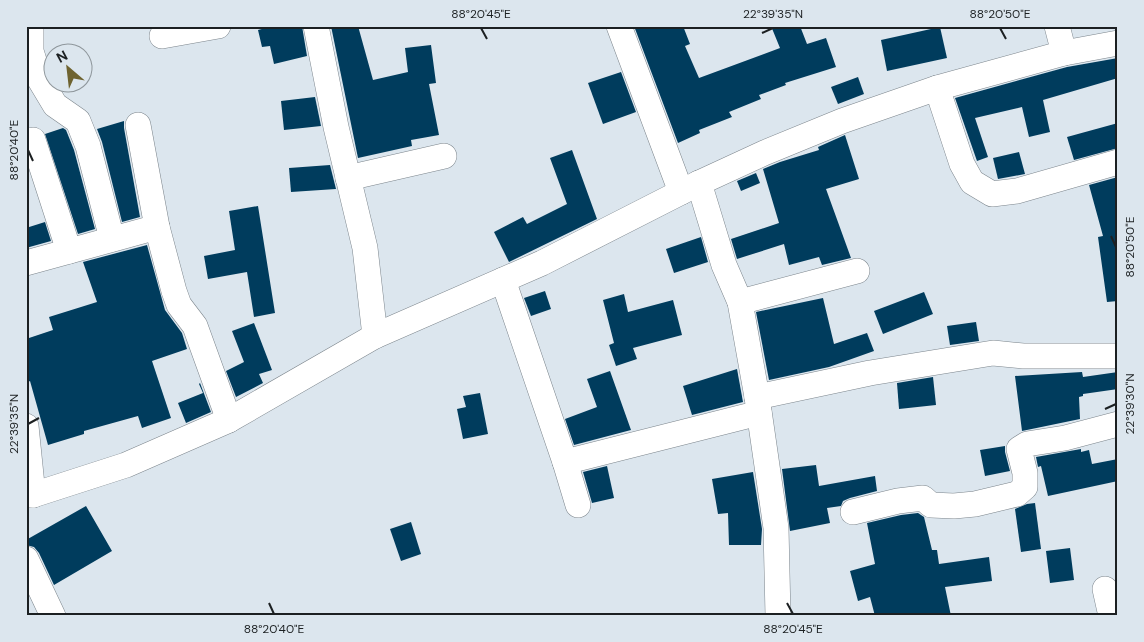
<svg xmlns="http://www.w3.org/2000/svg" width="1144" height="642" font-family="'DM Sans',sans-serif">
  <rect width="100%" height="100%" fill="#dce6ee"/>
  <g fill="#003c5d">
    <polygon points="273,26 302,26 307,56 274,64 270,46 262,47 258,30"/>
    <polygon points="331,26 358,26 373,80 408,72 405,48 431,45 436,83 429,84 439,135 411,140 412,146 358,158"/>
    <polygon points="634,26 683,26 690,44 685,46 699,78 780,48 771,26 800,26 807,44 826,38 836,67 785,83 786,85 759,95 761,99 729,112 732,117 699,130 700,133 678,143"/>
    <polygon points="940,27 947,58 887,71 881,40"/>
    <polygon points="1118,58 1118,78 1043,100 1050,132 1029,137 1022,107 975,118 988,157 977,161 955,98 1067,67"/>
    <polygon points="621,72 636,112 603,124 588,83"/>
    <polygon points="858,77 864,94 838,104 831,87"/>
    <polygon points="315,97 321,126 284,130 281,101"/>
    <polygon points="124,121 124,128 140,217 122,222 102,142 97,129"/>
    <polygon points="1118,123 1118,148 1074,160 1067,137"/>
    <polygon points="63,128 66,130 74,150 95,229 78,234 45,134"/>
    <polygon points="845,135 859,179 826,189 851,258 822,265 819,257 789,265 784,244 737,259 731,239 779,223 763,169 780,162 819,150 818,147"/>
    <polygon points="572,150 597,219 509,262 494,232 523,217 527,224 567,204 550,158"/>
    <polygon points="1019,152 1025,174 998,179 993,158"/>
    <polygon points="330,165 336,189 291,192 289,168"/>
    <polygon points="756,173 760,183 741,191 737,181"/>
    <polygon points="1118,177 1118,301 1107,302 1098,237 1103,236 1089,185"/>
    <polygon points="258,206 275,313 254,317 247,272 208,279 204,256 235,250 229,211"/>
    <polygon points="45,222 51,241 26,248 26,228"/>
    <polygon points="701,237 708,262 674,273 666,249"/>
    <polygon points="147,245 165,310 182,333 187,349 152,361 171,418 142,428 138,416 84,431 84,434 48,445 30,381 26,383 26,339 53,330 49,317 97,302 83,262"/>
    <polygon points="545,291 551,309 531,316 524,298"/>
    <polygon points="924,292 933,314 883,334 874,311"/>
    <polygon points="624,294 628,312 673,300 682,335 633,348 637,359 616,366 609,345 614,343 603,300"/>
    <polygon points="823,298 834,344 867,333 874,351 829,367 769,380 756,312"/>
    <polygon points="976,322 979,341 950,345 947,326"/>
    <polygon points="254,323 272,370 259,374 263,383 236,397 226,371 244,362 232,331"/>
    <polygon points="737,369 743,402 692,415 683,386"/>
    <polygon points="610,371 631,430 574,445 565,419 597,407 587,379"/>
    <polygon points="1082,372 1083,377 1118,372 1118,389 1083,394 1083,396 1079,397 1080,419 1022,431 1015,376"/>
    <polygon points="933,377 936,405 899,409 897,383"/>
    <polygon points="200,383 211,412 186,423 178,403 203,393 199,384"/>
    <polygon points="480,393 488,434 463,439 457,409 466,407 463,396"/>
    <polygon points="1005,446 1005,452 1010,471 985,476 980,450"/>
    <polygon points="1081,449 1081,452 1089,450 1092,464 1118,459 1118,481 1048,496 1041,466 1038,467 1036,457"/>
    <polygon points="816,465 819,486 875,476 877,491 850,498 843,501 841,506 827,508 830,523 790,531 782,469"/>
    <polygon points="607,466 614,498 592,503 583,472"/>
    <polygon points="753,472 762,529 761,545 729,545 728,513 718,514 712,479"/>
    <polygon points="1035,503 1041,549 1021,552 1015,509 1027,504"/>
    <polygon points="86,506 112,551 54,585 39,553 34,547 26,545 26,540"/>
    <polygon points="918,513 924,517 932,550 937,550 939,564 989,557 992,581 945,587 951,616 875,616 870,597 858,601 850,571 875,564 867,523 901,515"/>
    <polygon points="411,522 421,554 401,561 390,529"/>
    <polygon points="1070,548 1074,580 1050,583 1046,551"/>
  </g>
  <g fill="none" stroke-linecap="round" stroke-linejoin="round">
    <defs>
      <g id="minor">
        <polyline points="31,26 31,51 40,80 55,105 78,121 88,146 112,239"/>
        <polyline points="316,26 336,127 365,248 375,336"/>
        <polyline points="619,26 681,192"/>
        <polyline points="1057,26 1064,53"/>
        <polyline points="162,36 218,26"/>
        <polyline points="937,88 962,164 972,182 992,194 1017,191 1118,162"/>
        <polyline points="138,125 157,227 174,291 179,305 195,326 229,420"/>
        <polyline points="33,140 69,251"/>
        <polyline points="348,178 444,156"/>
        <polyline points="699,183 724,265 740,302 757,397 776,528 778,616"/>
        <polyline points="26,263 157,227"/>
        <polyline points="503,280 565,462 578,505"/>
        <polyline points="740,302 857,271"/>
        <polyline points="757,397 870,373 993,353 1023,356 1118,356"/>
        <polyline points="26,426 33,495"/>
        <polyline points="565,462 759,413"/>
        <polyline points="26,495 33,495 126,465 229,420 375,336 542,263 699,183 764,153 842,121 937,88 1064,53 1118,43"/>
        <polyline points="853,512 898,501 923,498 931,505 954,506 975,504 1017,494 1025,487 1025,473 1019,449 1027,444 1065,438 1118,424"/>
        <polyline points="26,559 53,616"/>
        <polyline points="1105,589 1111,616"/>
      </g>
    </defs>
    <use href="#minor" stroke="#7c858c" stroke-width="26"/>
    <use href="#minor" stroke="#fff" stroke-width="25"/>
  </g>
  <path fill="none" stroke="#1c2022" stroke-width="2" d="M481 28 487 39M1000 28 1006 39M762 33 773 28M28 150 33 161M1111 236 1116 247M1105 409 1116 404M28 424 39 418M269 603 274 614M787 603 793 614"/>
  <rect width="1144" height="642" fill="none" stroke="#dce6ee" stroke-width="55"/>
  <g transform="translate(68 68) rotate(332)"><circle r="24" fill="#dce6ee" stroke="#8f979c"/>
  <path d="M0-4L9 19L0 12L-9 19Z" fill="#6e6330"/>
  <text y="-8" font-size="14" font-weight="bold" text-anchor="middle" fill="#1c2022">N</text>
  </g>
  <rect x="28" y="28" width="1088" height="586" fill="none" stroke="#1c2022" stroke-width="2"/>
  <g font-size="12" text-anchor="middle" fill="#1c2022">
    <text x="481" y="18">88°20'45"E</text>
    <text x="773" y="18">22°39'35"N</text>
    <text x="1000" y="18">88°20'50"E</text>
    <text transform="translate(14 150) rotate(-90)" y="4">88°20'40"E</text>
    <text transform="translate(1130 247) rotate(-90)" y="4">88°20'50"E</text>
    <text transform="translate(1130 404) rotate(-90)" y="4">22°39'30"N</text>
    <text transform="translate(14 424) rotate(-90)" y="4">22°39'35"N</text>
    <text x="274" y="633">88°20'40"E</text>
    <text x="793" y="633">88°20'45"E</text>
  </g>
</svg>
